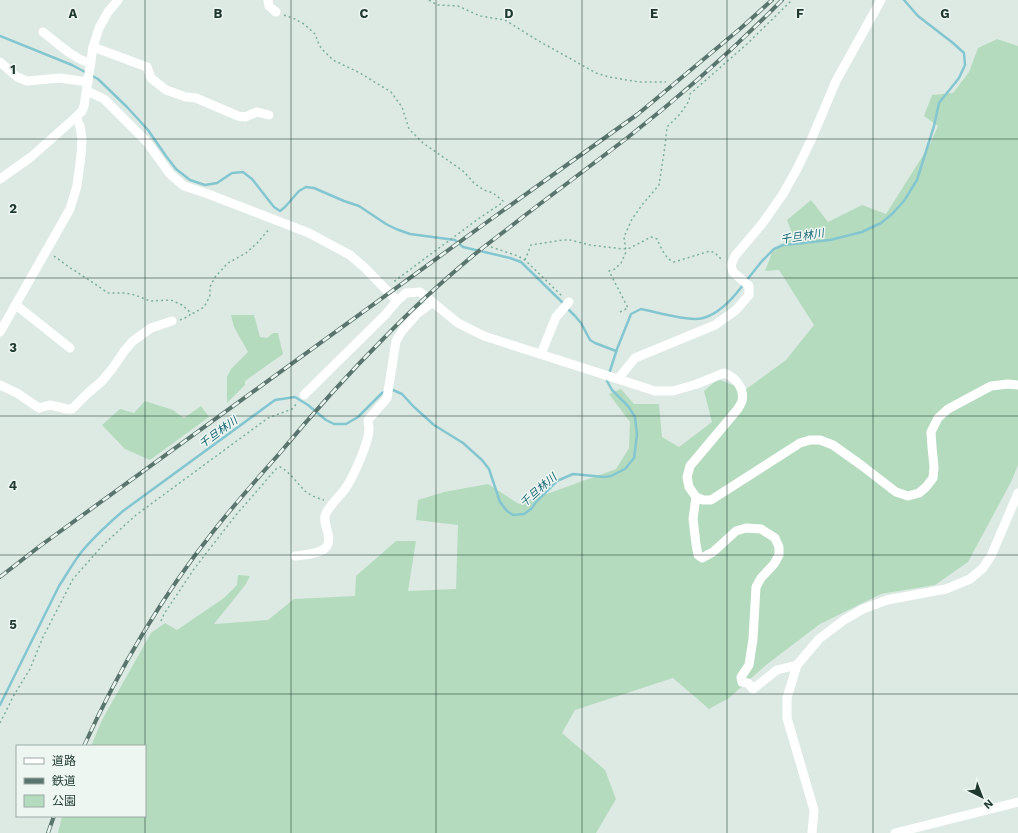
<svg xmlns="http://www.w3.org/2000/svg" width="1018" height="833" font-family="'Work Sans','Noto Sans JP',sans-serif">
  <rect width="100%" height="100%" fill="#ddeae4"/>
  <g fill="#b5dbbf">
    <polygon points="997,39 1018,46 1018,465 1011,482 968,562 935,585 881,594 820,624 766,665 729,698 709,709 673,678 575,710 562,733 605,770 616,799 596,833 58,833 62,816 145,816 145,746 91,746 102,720 151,633 165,623 177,630 224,598 237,585 238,575 250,576 246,584 214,624 268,620 294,599 355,596 356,576 396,541 416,541 408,591 456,589 458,525 416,520 418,500 444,492 488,484 519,504 616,469 629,448 630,422 609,394 621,389 634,404 659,404 662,437 679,447 712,422 704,391 718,379 745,390 786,360 814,325 779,270 765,271 772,253 793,236 787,220 811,200 828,222 862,205 886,214 929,146 938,126 924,116 932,95 953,93 969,72 978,48"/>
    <polygon points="231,315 254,315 260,337 267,338 273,333 278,333 283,354 245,381 245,385 227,403 227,377 231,369 248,352 234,327"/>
    <polygon points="145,401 173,410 184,418 201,406 209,417 150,460 125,449 102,425 120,409 134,413"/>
  </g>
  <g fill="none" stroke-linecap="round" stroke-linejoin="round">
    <g stroke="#84c6d0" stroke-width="2.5">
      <polyline points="0,36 72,65 98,79 127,107 148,130 166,156 176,169 190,180 205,185 217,183 232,173 243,172 252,179 274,207 280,211 285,207 299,191 306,187 314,188 344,201 359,206 386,224 396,229 410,234 455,240 463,247 510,258 521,262 564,304"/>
      <polyline points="746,281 762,261 774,249 783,245 794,244 830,240 862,232 881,223 892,214 904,201 917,180 934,126 939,103 959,78 965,65 964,53 953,43 918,16 904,0"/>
      <polyline points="567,308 575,316 581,323 590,340 595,343 616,351"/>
      <path d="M609 374 617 349 631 314 641 309C656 312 689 322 703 318 719 314 734 297 743 285"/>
      <polyline points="390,391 393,390 402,394 414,407 434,425 463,443 482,460 489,469 500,502 507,511 513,515 524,514 531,509 536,502 557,481 573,474 604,477 611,476 625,469 634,458 637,435 635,417 628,406 612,390 607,381 607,379"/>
      <path d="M0 705 59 586C67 574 74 561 83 550 95 536 109 523 123 511L275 400 295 397 308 405 326 420 334 424H346L358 417 382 393 385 392"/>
    </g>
    <g stroke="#7dae9d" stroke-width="1.5" stroke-dasharray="2 3" stroke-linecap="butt">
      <polyline points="429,0 437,5 458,6 480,16 505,20 537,40 596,73 609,77 639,82 666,82"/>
      <polyline points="284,15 295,19 304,24 315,34 317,39 319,45 322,49 333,60 360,73 391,92 402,107 409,129 423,143 463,171 475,184 484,190 493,193 503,201 502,203 478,219 392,283"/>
      <polyline points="491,247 518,256 525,260 563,297"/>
      <polyline points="54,256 69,267 92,282 108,293 125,293 135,295 150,301 171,300 182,305 191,313"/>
      <path d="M525 260 531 245 563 240H570L590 245 623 249 630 248 651 237 657 239C661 247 665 259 674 262L710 251 715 253 723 261"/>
      <polyline points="620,312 628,308 609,271 615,269 621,263 626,252 624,237 632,219 642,205 653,192 659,185 665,146 667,127 680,114 689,101 690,94 747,44 792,0"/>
      <polyline points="180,320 189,316 191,313 194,313 204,307 209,298 210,295 210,287 215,277 228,263 246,253 257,243 270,228"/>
      <path d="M161 621 164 614 194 569 236 515 276 469 280 467C290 472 296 482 304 490 309 495 317 498 324 500"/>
      <polyline points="0,723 14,695 30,669 43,637 73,579 103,545 136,515 268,418 292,409 298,402"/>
    </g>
    <g stroke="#fff" stroke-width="9">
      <polyline points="268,0 269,6 276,12"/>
      <path d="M43 32C55 41 76 61 91 63"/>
      <polyline points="93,47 147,67 151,78 166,90 186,97 196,98 238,116 245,117 257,112 269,115"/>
      <polyline points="0,62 17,77 27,81 60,78 88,82"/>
      <path d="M87 91 104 99 147 142 170 174 184 186 208 194 309 233 350 255 365 268 397 301 406 293 420 292 458 323 484 336 655 391H673L697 384 724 373C735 377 745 388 742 401 741 404 739 407 737 410L690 466 687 477 689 487 696 497 703 500H711L800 443 810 440H820L833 445 861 465 896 492 908 496 919 493 926 487 933 478 934 467 932 447 931 432 938 418 948 409 991 386 1008 384 1018 385"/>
      <polyline points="0,179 31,157 76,117 82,111 84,106 93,47 99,28 108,12 118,0"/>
      <polyline points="16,305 70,348"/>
      <polyline points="0,332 70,209 77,186 81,155 82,139 80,126 76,117"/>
      <polyline points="541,354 556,317 569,302"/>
      <polyline points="618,379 635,358 715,325 736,310 749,295 749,286 733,272 731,265 735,256 762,224 783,194 797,169 812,138 836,81 881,0"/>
      <polyline points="0,385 17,393 39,408 50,405 67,409 72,409 87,394 102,381 112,369 125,350 133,341 151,328 172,321"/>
      <polyline points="304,395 385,315 397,301"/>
      <polyline points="696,497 693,519 696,544 698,555 702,558 713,552 736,531 746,528 761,529 775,538 779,547 779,555 774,564 761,578 756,587 753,639 749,665 741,677 742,682 748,683 753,689 777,670 797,665"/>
      <path d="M295 556C304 555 322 554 327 546 333 535 321 523 326 513 331 504 339 497 345 489 353 478 369 442 369 429 369 426 368 423 368 420L387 398 396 341 402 331 417 314 433 302"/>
      <polyline points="812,833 814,810 787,718 787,698 797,665 819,639 844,620 863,609 887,600 946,589 970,579 983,568 991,556 1018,493"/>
      <polyline points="895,833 1018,802"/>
    </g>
    <defs>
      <g id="rail">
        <polyline points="0,577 40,546 494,217 638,114 741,28 772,0"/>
        <path d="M84 746C118 671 161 598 212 533 233 506 256 480 279 454 313 413 349 373 387 335 415 306 444 280 475 254 491 241 508 229 524 216 558 190 593 164 627 138 682 95 734 49 782 0"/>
        <polyline points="48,833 54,816"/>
      </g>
    </defs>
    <use href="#rail" stroke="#59756d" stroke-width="4"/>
    <use href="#rail" stroke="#eef6f2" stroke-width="2.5" stroke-dasharray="8" stroke-linecap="butt"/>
  </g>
  <path fill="none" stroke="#1f3931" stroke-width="1" stroke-opacity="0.55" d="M145 0V833M291 0V833M436 0V833M582 0V833M727 0V833M873 0V833M0 139H1018M0 278H1018M0 416H1018M0 555H1018M0 694H1018"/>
  <g text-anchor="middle" stroke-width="3" stroke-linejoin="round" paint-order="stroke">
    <g font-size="11" font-style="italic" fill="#196775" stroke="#eef6f2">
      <text transform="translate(802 236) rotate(-9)" y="4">千旦林川</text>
      <text transform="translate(218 432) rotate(-36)" y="4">千旦林川</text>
      <text transform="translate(538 490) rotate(-41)" y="4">千旦林川</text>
    </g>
  </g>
  <g font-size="13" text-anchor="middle" font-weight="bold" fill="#1f3931" stroke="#eef6f2" stroke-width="3" stroke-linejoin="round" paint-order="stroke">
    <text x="73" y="18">A</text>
    <text x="218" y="18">B</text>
    <text x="364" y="18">C</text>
    <text x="509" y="18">D</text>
    <text x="654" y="18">E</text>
    <text x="800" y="18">F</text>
    <text x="945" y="18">G</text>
    <text x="13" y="74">1</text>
    <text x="13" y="213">2</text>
    <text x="13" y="352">3</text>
    <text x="13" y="490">4</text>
    <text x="13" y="629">5</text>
  </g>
  <rect x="16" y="745" width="130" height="72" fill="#eef6f2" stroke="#9baaa5"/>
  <rect x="24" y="758" width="20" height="6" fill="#ffffff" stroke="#9baaa5"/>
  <text x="52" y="765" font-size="12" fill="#1f3931">道路</text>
  <rect x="24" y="778" width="20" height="6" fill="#59756d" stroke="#9baaa5"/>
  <text x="52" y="785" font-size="12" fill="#1f3931">鉄道</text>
  <rect x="24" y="795" width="20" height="12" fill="#b5dbbf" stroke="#9baaa5"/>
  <text x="52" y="805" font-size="12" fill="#1f3931">公園</text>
  <g transform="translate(982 797) rotate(138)" stroke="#eef6f2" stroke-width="3" paint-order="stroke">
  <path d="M0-3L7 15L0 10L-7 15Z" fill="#1f3931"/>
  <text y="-6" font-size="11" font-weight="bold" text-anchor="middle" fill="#1f3931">N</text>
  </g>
</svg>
